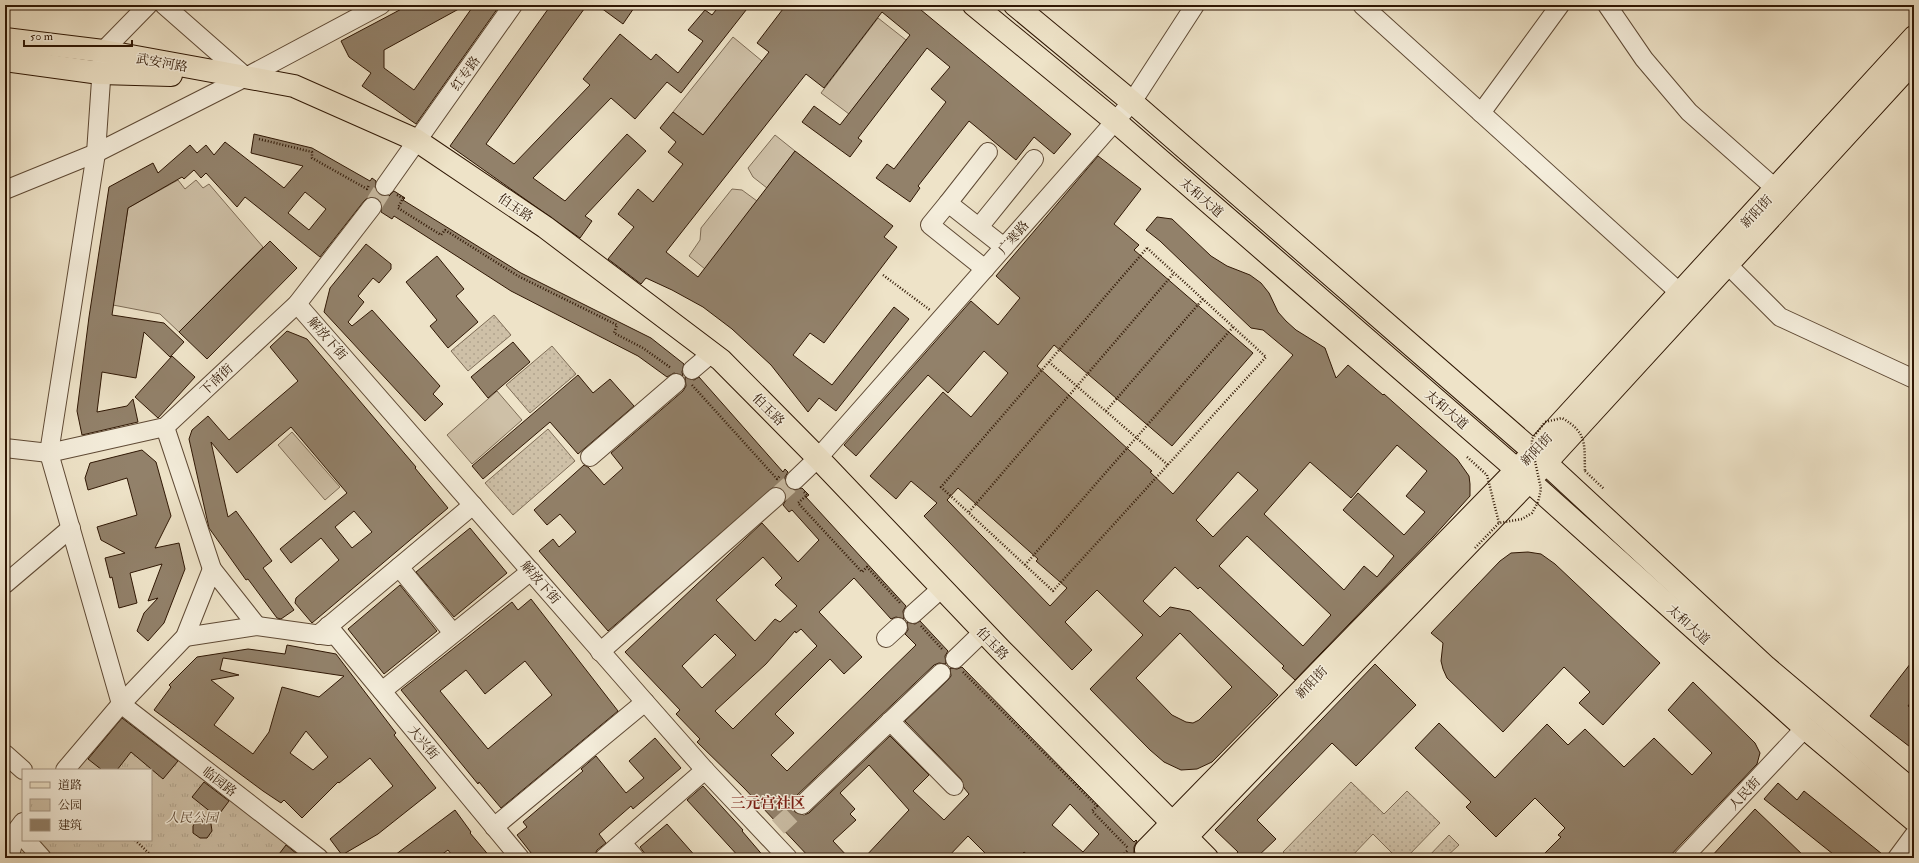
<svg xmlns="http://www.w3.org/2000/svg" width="1919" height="863" font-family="'IM FELL Double Pica','Noto Serif SC',serif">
  <defs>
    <pattern id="park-tufts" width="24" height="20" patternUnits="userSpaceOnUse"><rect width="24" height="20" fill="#cec0a7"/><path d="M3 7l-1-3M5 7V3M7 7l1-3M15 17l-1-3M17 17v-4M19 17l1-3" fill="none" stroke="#b1a48e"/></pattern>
    <pattern id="garden-dots" width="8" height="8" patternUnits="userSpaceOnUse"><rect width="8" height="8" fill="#cec0a7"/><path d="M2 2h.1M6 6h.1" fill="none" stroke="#b1a48e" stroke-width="1.8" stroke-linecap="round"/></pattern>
  </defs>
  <rect width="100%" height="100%" fill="#eee3c8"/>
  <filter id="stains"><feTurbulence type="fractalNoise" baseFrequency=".005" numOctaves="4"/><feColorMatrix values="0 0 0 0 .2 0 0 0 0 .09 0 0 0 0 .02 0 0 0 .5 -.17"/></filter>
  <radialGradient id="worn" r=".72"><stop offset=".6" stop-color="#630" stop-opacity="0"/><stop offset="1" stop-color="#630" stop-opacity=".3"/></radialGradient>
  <g fill="#cec0a7" stroke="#7e6c56">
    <polygon points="878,18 906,40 849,114 821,93"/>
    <polygon points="733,37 762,61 703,135 673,112"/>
    <polygon points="775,135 795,151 767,188 753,177 748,168"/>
    <polygon points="178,180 185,189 196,180 203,188 209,184 263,247 179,332 160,314 113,305 128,208"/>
    <polygon points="732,189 742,190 757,201 705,269 689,256 700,240 701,228"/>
    <polygon points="497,391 522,420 472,464 447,435"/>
    <polygon points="292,432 340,487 325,500 278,445"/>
  </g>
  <polygon fill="url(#park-tufts)" stroke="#7e6c56" points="123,711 312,858 50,858 35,840 151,840 151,770 75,770"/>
  <g fill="url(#garden-dots)" stroke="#7e6c56">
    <polygon points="494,315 511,335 468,371 451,351"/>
    <polygon points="552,346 576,374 530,413 506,385"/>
    <polygon points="548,429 575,461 513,515 485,483"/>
    <polygon points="1351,782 1384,814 1407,791 1440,823 1406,858 1397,858 1373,834 1350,858 1290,858 1283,852"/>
    <polygon points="1449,835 1459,845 1445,858 1427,858"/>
  </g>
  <g fill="#92816a" stroke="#2f1704" fill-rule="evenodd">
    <polygon points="409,5 466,5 384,50 384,68 414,90 474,5 500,5 416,124 362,86 371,73 349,57 341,41"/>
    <polygon points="551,5 587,5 486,144 514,164 590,85 583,79 620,34 651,60 656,54 678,73 703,41 688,30 705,10 712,15 720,5 750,5 681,93 667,82 635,119 611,98 533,178 565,201 627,134 646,151 585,216 592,221 580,238 450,146"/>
    <polygon points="597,5 636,5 623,24"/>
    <polygon points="786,5 915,5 1071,134 1054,154 1034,137 1016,160 969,121 918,186 920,188 910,202 876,178 887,164 894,169 946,102 931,89 950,67 927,48 858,138 862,141 850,157 802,122 814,106 840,125 910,35 882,12 824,88 806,74 666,252 698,277 795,151 893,226 884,237 897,247 824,343 810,333 793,355 832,385 894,307 909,319 836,411 819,398 808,412 771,365 732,329 703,307 672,290 646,278 641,284 608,259 634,227 618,214 638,189 653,202 683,164 668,152 676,142 660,128 673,112 703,135 769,52 757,43"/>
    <path d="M254 134 312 148 370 181 372 178 376 181 375 190 379 195 389 196 394 191 405 198 403 200 521 273 651 338 684 364 682 372 683 376 674 373 667 377 638 356 511 291 410 226 394 216 392 219 381 212 382 203 378 198 368 197 364 201 320 257 245 197 237 207 206 173 201 178 194 170 184 179 182 177 128 208 112 315 164 323 184 342 170 357 144 332 136 378 102 372 97 412 127 406 133 399 138 422 82 435 77 411 89 317 109 187 153 163 158 173 190 145 197 153 206 145 214 155 225 142 284 188 303 166 251 153ZM305 192 326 209 309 230 288 213Z"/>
    <path d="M1098 156 1141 189 1114 224 1139 245 1134 250 1253 353 1172 446 1054 345 1037 366 1152 471 1150 472 1173 494 1293 355 1263 330 1251 328 1160 241 1146 230 1157 217 1172 219 1211 256 1227 266 1250 275 1261 283 1269 293 1278 312 1286 321 1296 330 1325 348 1336 378 1348 365 1383 395 1384 394 1457 459 1469 476 1470 484V496L1433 537 1295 680 1282 668 1284 666 1200 587 1198 589 1175 567 1143 601 1160 617 1170 607 1190 611 1278 695 1212 762 1197 769 1181 770 1164 762 1150 750 1090 689 1143 635 1097 590 1065 622 1092 650 1072 670 924 516 937 503 911 481 896 499 870 476 943 392 971 417 1008 373 984 351 948 393 928 375 856 456 844 445 971 301 998 325 1020 298 996 276ZM1397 445 1427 471 1406 496 1425 512 1404 535 1358 493 1343 510 1394 556 1377 577 1364 566 1344 590 1264 514 1310 462 1351 498ZM1238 472 1258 490 1213 537 1196 520ZM958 488 1038 559 1036 561 1067 588 1050 606 947 500ZM1247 536 1331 615 1303 646 1219 566ZM1180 633 1232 687 1199 720 1193 723 1186 722 1172 715 1136 678Z"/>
    <polygon points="270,241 297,268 207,359 179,332"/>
    <polygon points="366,244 391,264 391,269 379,283 373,278 358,296 364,302 348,322 352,326 372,310 440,386 433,394 443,404 425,421 324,312 330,288"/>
    <polygon points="437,256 464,289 456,296 478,322 448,348 430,326 437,320 406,282"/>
    <path d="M287 331 307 339 416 467 415 468 448 508 312 623 295 603 296 598 339 560 321 538 291 563 280 549 347 493 291 427 237 473 211 442 228 517 236 511 272 561 263 568 294 610 281 619 277 618 248 579 246 580 209 528 189 439 192 430 208 416 229 440 298 381 270 347ZM354 511 372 532 352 548 335 527Z"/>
    <polygon points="513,342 530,362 488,398 471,377"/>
    <polygon points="172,356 195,377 158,418 135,397"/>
    <polygon points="578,375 593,393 610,379 634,406 578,454 550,422 483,479 472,466"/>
    <path d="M685 377 694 380 699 377 783 472 785 469 788 472 785 477 787 487 792 490 802 488 809 495 806 497 906 606 903 611 904 619 896 617 891 619 854 578 819 612 862 657 844 674 830 659 775 714 794 733 771 755 787 771 916 645 905 634 908 630 907 622 915 624 920 621 948 651 945 656 946 664 939 663 934 665 795 797 792 807 795 812 804 815 809 813 890 736 929 775 913 791 944 820 969 794 964 788 961 779 905 721 948 680 951 676 950 668 957 669 962 667 1134 842 1136 840 1137 841 1134 847V853L1137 858H1031L1024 852 1018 858H990L968 836 947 858H864L909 810 869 765 840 793 855 809 850 814 856 820 833 841 849 858H810L744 788 697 742 700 739 676 714 680 710 625 652 762 523 798 562 819 540 792 510 789 512 783 505 786 500 784 490 779 487H774L608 631 539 551 553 539 559 547 576 532 560 514 547 525 534 510 584 465 588 467 604 485 623 468 611 453 683 391 686 386ZM763 557 782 578 775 585 797 606 780 622 775 619 755 641 716 600ZM801 629 817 646 733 729 715 711 766 664 795 631 796 633ZM715 634 736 655 702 688 682 666ZM1070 804 1099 834 1083 852 1052 825Z"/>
    <polygon points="142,450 156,462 171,516 155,548 179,543 185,569 164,623 148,641 137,631 144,613 158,598 148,601 162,564 130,573 137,603 119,608 112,577 110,578 105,558 125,553 101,540 97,527 137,515 127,478 88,490 85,478 90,463"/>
    <polygon points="470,528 507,573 454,617 416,572"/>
    <polygon points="1528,552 1541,554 1555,564 1660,663 1603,725 1579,703 1590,692 1564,667 1503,732 1447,678 1443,669 1441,661 1443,643 1431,633 1500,561 1511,553"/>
    <polygon points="400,585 437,631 384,674 348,629"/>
    <path d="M531 599 618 711 501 808 479 782 478 784 401 690 512 602 518 610ZM525 661 552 695 488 749 440 691 466 670 485 694Z"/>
    <path d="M287 645 336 654 396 733 394 735 436 788 378 834 342 855 330 839 393 786 370 758 339 783 338 782 302 818 284 800 281 803 263 791 154 710 171 687 169 685 197 657 248 649 285 654ZM223 658 344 676 319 697 282 687 269 732 253 754 214 725 234 698 211 680 239 675 220 670ZM306 731 328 757 313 770 290 753Z"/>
    <polygon points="1914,659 1914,698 1908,706 1914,710 1914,750 1870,716"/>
    <polygon points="1375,664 1416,705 1356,766 1332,743 1257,820 1276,839 1256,858 1232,858 1238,852 1215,830"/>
    <polygon points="1693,682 1755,743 1760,753 1757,764 1668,858 1540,858 1561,837 1558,835 1565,828 1535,798 1496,837 1466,807 1471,802 1415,748 1439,723 1495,778 1547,724 1568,745 1585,729 1624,767 1654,738 1692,775 1712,753 1668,710"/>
    <polygon points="122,718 178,761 163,779 131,752 117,770 102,770 88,759"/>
    <polygon points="655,738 681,768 633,809 631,806 599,834 606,843 597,850 594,857 535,858 517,835 527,827 523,822 583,771 581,769 596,756 626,793 644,778 629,761"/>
    <polygon points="204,782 229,801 217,817 192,797"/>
    <polygon points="1778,783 1797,800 1804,791 1887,858 1838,858 1764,799"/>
    <polygon points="703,786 743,830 742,831 765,858 740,858 687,800"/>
    <polygon points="1755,809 1806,858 1710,858"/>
    <polygon points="455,810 471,832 470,833 491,858 454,858 448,850 437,858 391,858"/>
    <polygon points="210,817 212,831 207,838 200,838 193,833 193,826 197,820"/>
    <polygon points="667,824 697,858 648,858 640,847"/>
    <polygon points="286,845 302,858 276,858"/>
  </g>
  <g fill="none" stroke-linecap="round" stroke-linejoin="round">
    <g stroke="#c8baa1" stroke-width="18" stroke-dasharray="18 9" stroke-linecap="butt">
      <polyline points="372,207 385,186"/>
      <polyline points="776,497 795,480"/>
      <polyline points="778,827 802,805"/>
    </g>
    <defs>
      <g id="minor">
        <polyline points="148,5 103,51 96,153 246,77 381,5"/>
        <polyline points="164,5 246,77"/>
        <polyline points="1362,5 1690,302"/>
        <polyline points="1607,5 1644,59 1689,112 1776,189"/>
        <polyline points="1481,113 1560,5"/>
        <polyline points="96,153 49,453 121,704"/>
        <polyline points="385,186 513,5"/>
        <polyline points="5,190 96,153"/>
        <polyline points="948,203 988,152"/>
        <polyline points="979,227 1034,159"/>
        <polyline points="1728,265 1780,317 1914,379"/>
        <polyline points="985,269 930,225 948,203 1004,247"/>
        <polyline points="297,304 645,702 705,770 788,858"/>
        <polyline points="692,370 712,353"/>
        <polyline points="165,427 212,569"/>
        <polyline points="5,448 49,453 165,427 297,304 372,207"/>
        <polyline points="590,457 676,383"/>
        <polyline points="795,480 818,458 1132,102 1195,5"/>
        <polyline points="399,567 453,633"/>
        <polyline points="5,584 71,528"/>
        <polyline points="913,614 942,588"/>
        <polyline points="328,626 520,858"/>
        <polyline points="318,635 473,505"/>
        <polyline points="185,637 257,626 329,636"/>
        <polyline points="886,638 898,627"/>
        <polyline points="600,652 776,497"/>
        <polyline points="955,659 983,632"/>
        <polyline points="382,691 531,571"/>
        <polyline points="121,704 319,858"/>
        <polyline points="890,721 954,786"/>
        <polyline points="5,754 23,770"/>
        <polyline points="65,770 121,704 185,637 212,569 257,626"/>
        <polyline points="802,805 941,673"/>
        <polyline points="494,827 645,702"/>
        <polyline points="26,840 42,858"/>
        <polyline points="622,843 635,858"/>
        <polyline points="9,858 17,830 23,822"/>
        <polyline points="604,858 705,770"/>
        <polyline points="1683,858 1805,728"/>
        <polyline points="1897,858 1914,835"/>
      </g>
      <g id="major">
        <polyline points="974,5 1115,121 1516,469 1805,728 1914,820"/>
        <polyline points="1015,5 1132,102 1534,452 1766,667 1914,792"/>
        <polyline points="5,39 103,51 294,86 416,140 545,227 721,360 818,458 1001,650 1207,858"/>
        <polyline points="5,60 100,73 171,75"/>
        <polyline points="1146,850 1534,452 1914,37"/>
        <polyline points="1166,858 1529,481 1914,61"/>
      </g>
    </defs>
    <use href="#minor" stroke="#5f4a35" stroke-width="20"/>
    <use href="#major" stroke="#2f1704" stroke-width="24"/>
    <g stroke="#2f1704" stroke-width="2.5" stroke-dasharray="1 2" stroke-linecap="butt">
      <polyline points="259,139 312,152 312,158 367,189 369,185"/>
      <polyline points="397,195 403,198 398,208 441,235 445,230 518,276 617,325 614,333 643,348 671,368"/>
      <polygon points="1147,248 1266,357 1053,591 941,487"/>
      <polyline points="883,275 930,310"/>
      <polyline points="1049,362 1168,465"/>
      <polyline points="692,385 777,479 780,476"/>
      <polyline points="1106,411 1203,299"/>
      <polyline points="1467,457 1487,475"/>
      <polyline points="1585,471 1604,489"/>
      <polyline points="804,492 807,495 798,503 862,572 867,567 901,604"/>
      <polyline points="969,512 1174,273"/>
      <polyline points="1025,565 1233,327"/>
      <polyline points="921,626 943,650"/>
      <polyline points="963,672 1097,806 1092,811 1128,848"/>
      <polyline points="135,840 154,858"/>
      <polyline points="1120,858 1128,850"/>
    </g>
    <use href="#minor" stroke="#f4eddb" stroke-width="18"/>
    <use href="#major" stroke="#eee3c8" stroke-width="22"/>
    <g stroke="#2f1704" stroke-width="2.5" stroke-dasharray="1 2" stroke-linecap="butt">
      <polyline points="1487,475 1499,523"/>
      <path d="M1475 548 1499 523 1522 519 1532 513 1538 502 1541 489 1532 447V439L1545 422 1562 418C1588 433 1584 444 1585 471"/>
    </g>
  </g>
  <g text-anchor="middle" stroke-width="3" stroke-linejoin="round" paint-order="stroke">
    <g font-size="13" fill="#2f1704" stroke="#f4eddb">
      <text transform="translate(162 62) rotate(10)" y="5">武安河路</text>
      <text transform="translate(465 73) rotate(-54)" y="5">红专路</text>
      <text transform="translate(1202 197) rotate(41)" y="5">太和大道</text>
      <text transform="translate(516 207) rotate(34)" y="5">伯玉路</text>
      <text transform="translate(1756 211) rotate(-47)" y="5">新阳街</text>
      <text transform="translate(1013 237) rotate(-49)" y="5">广寒路</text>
      <text transform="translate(328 338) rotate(49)" y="5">解放下街</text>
      <text transform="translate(216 379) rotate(-43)" y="5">下南街</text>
      <text transform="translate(769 409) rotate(45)" y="5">伯玉路</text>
      <text transform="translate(1447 409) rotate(41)" y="5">太和大道</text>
      <text transform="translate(1536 449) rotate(-46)" y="5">新阳街</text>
      <text transform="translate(541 582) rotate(49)" y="5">解放下街</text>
      <text transform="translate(1689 624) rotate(42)" y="5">太和大道</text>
      <text transform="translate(993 643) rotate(46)" y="5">伯玉路</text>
      <text transform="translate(1311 682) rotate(-46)" y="5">新阳街</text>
      <text transform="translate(424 742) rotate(50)" y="5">大兴街</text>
      <text transform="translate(220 781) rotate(38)" y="5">临园路</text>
      <text transform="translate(1744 793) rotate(-47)" y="5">人民街</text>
    </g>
    <g font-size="13" font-style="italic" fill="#5f4a35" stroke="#f4eddb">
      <text x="192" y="822">人民公园</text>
    </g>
    <g font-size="15" font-weight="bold" fill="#7a1f14" stroke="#f4eddb">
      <text x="768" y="808">三元宫社区</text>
    </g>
  </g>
  <rect width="1919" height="863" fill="none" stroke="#eee3c8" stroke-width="20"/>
  <rect x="6" y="6" width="1907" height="851" fill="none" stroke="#2f1704" stroke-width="2"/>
  <rect x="10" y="10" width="1899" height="843" fill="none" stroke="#2f1704"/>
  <rect x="22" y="769" width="130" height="72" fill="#f4eddb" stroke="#a59785"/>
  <rect x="30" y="782" width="20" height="6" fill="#eee3c8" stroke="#a59785"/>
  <text x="58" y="789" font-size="12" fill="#2f1704">道路</text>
  <rect x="30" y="799" width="20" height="12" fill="url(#park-tufts)" stroke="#a59785"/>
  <text x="58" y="809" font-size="12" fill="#2f1704">公园</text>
  <rect x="30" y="819" width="20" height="12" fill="#92816a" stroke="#a59785"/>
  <text x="58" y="829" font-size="12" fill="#2f1704">建筑</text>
  <path d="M24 40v6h108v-6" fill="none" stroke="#2f1704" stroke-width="2"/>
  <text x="30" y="40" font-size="12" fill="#2f1704" stroke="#f4eddb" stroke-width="3" paint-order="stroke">50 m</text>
  <rect width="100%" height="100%" filter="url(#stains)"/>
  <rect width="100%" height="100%" fill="url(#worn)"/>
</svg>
